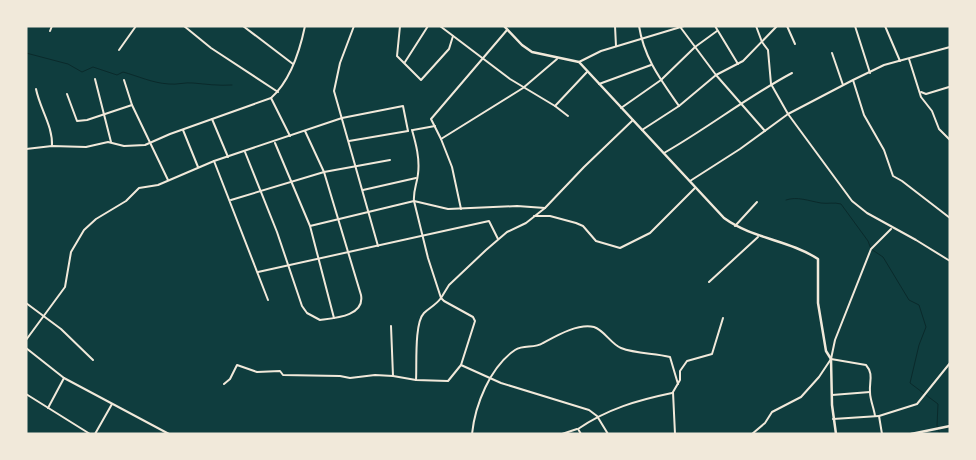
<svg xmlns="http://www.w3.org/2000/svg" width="976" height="460" font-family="'Roboto Condensed',sans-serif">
  <rect width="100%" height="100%" fill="#0f3d3e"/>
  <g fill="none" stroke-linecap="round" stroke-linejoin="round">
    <g stroke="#0a2a2b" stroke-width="1">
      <path d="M26 53 68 64 82 72 93 67 117 75 123 72C138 76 152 83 169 84 177 85 185 82 193 83 205 84 218 86 232 85"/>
      <path d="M786 200C797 196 809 201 821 203 828 204 834 202 841 204L868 241 871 249 883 257 909 300 919 305 926 327 919 345 910 383 938 404 937 426 940 434"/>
    </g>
    <g stroke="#f1e9da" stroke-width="2">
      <polyline points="184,26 211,48 278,92"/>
      <polyline points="243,26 293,64"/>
      <polyline points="354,26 340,63 334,91 378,246"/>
      <polyline points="400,26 397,56 421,80 449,49 453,36"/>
      <polyline points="440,26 510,79 555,106 568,116"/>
      <polyline points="615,26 616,46"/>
      <path d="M639 26C644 58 661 80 679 106"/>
      <polyline points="715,26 738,64"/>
      <polyline points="756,26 762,42 768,50 771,84 788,114 852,201 867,213 916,240 950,261"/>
      <polyline points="787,26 795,44"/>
      <polyline points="855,26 870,73"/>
      <polyline points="885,26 900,61"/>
      <polyline points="681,28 716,75 765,131"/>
      <polyline points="507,30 431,119 441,139 523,88 557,59"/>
      <polyline points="50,31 52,26"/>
      <polyline points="119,50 136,26"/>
      <polyline points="832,53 843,85"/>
      <polyline points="909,59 921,97 932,111 939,129 950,140"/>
      <polyline points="405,62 428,26"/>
      <polyline points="579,62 601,51 684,26"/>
      <polyline points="95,79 111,142"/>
      <polyline points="124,80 132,105 168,180"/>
      <polyline points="853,80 864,115 884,150 893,176 902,181 950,218"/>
      <polyline points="599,84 651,65"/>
      <path d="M36 89C40 109 53 126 52 146"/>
      <polyline points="921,92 926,94 949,87"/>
      <polyline points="67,94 77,121 87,120 132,105"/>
      <polyline points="271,98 290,136"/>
      <polyline points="555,106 587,72"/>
      <polyline points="621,108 661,80 695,47 717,31"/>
      <polyline points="212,119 228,157"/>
      <polyline points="183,130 198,167"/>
      <path d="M412 130C416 144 420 159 418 174 417 184 413 191 414 201L428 258 441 298C436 305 429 308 424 313 414 323 417 366 416 380"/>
      <polyline points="413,130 435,126"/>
      <polyline points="642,130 679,106 716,75 743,61 777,26"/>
      <polyline points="441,139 452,167 461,209"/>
      <polyline points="349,141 408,131"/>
      <polyline points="275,143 310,226 334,318"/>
      <path d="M26 149 52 146 86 147 108 142 124 146 145 145 170 134 271 98C290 81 300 50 305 26"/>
      <path d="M245 152 277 232 302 306 307 313 320 320C335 318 365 316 361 295L324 172 305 131"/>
      <path d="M664 153C708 128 747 97 792 73"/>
      <polyline points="214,161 268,300"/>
      <polyline points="690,181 740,149 788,114 853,80 884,65 950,47"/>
      <polyline points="363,190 416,178"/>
      <polyline points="231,200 324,172 390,160"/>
      <polyline points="534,216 550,216 576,223 583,226 596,241 620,248 650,233 695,188"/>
      <polyline points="310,226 414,201 448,209 517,206 545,208"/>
      <polyline points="735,226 757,202"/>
      <polyline points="258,272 489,221 498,239"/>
      <polyline points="709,282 758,237"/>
      <polyline points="26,303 61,329 93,360"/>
      <polyline points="391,326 393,376"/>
      <polyline points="26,340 65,287 71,252 84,230 96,219 126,201 139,188 158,185 214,161 342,118 403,106 408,131"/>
      <polyline points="26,348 64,378 169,434"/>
      <path d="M831 359 866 365C874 374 869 382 870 392 870 400 874 408 875 416"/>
      <polyline points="461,365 501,383 589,410 597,416 608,434"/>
      <polyline points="224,384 230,379 237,365 257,372 280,371 283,375 340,376 350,378 375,375 393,376 416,380 448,381 461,365 475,321 473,317 444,301 441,298 449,285 486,250 507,232 526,223 545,208 584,167 633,120"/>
      <polyline points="26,394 90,434"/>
      <polyline points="832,395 870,392"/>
      <polyline points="48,408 64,378"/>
      <polyline points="833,419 879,416"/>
      <polyline points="95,434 112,404"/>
      <polyline points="278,434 283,434"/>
      <path d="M472 434C475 405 490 367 515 350 524 344 534 349 543 343 556 336 578 323 594 327 604 330 611 344 621 348 636 354 655 353 670 357L678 384"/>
      <polyline points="562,434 577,429"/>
      <path d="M581 434 578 429C607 409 638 400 672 393"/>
      <polyline points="675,434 673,392 680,380 680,371 687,361 712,354 723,318"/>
      <polyline points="752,434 765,423 772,412 801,397 819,377 831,359 835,340 871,249 891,229"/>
      <polyline points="882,434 879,416 917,404 950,363"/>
    </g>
    <g stroke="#f1e9da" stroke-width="2.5">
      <path d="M504 26 522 45 532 52 579 62 724 218C753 239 789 240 818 259V303L826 351 831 359 832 405 836 434"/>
      <polyline points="911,434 950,426"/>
    </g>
  </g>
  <rect width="976" height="460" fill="none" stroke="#f1e9da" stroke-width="55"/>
</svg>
